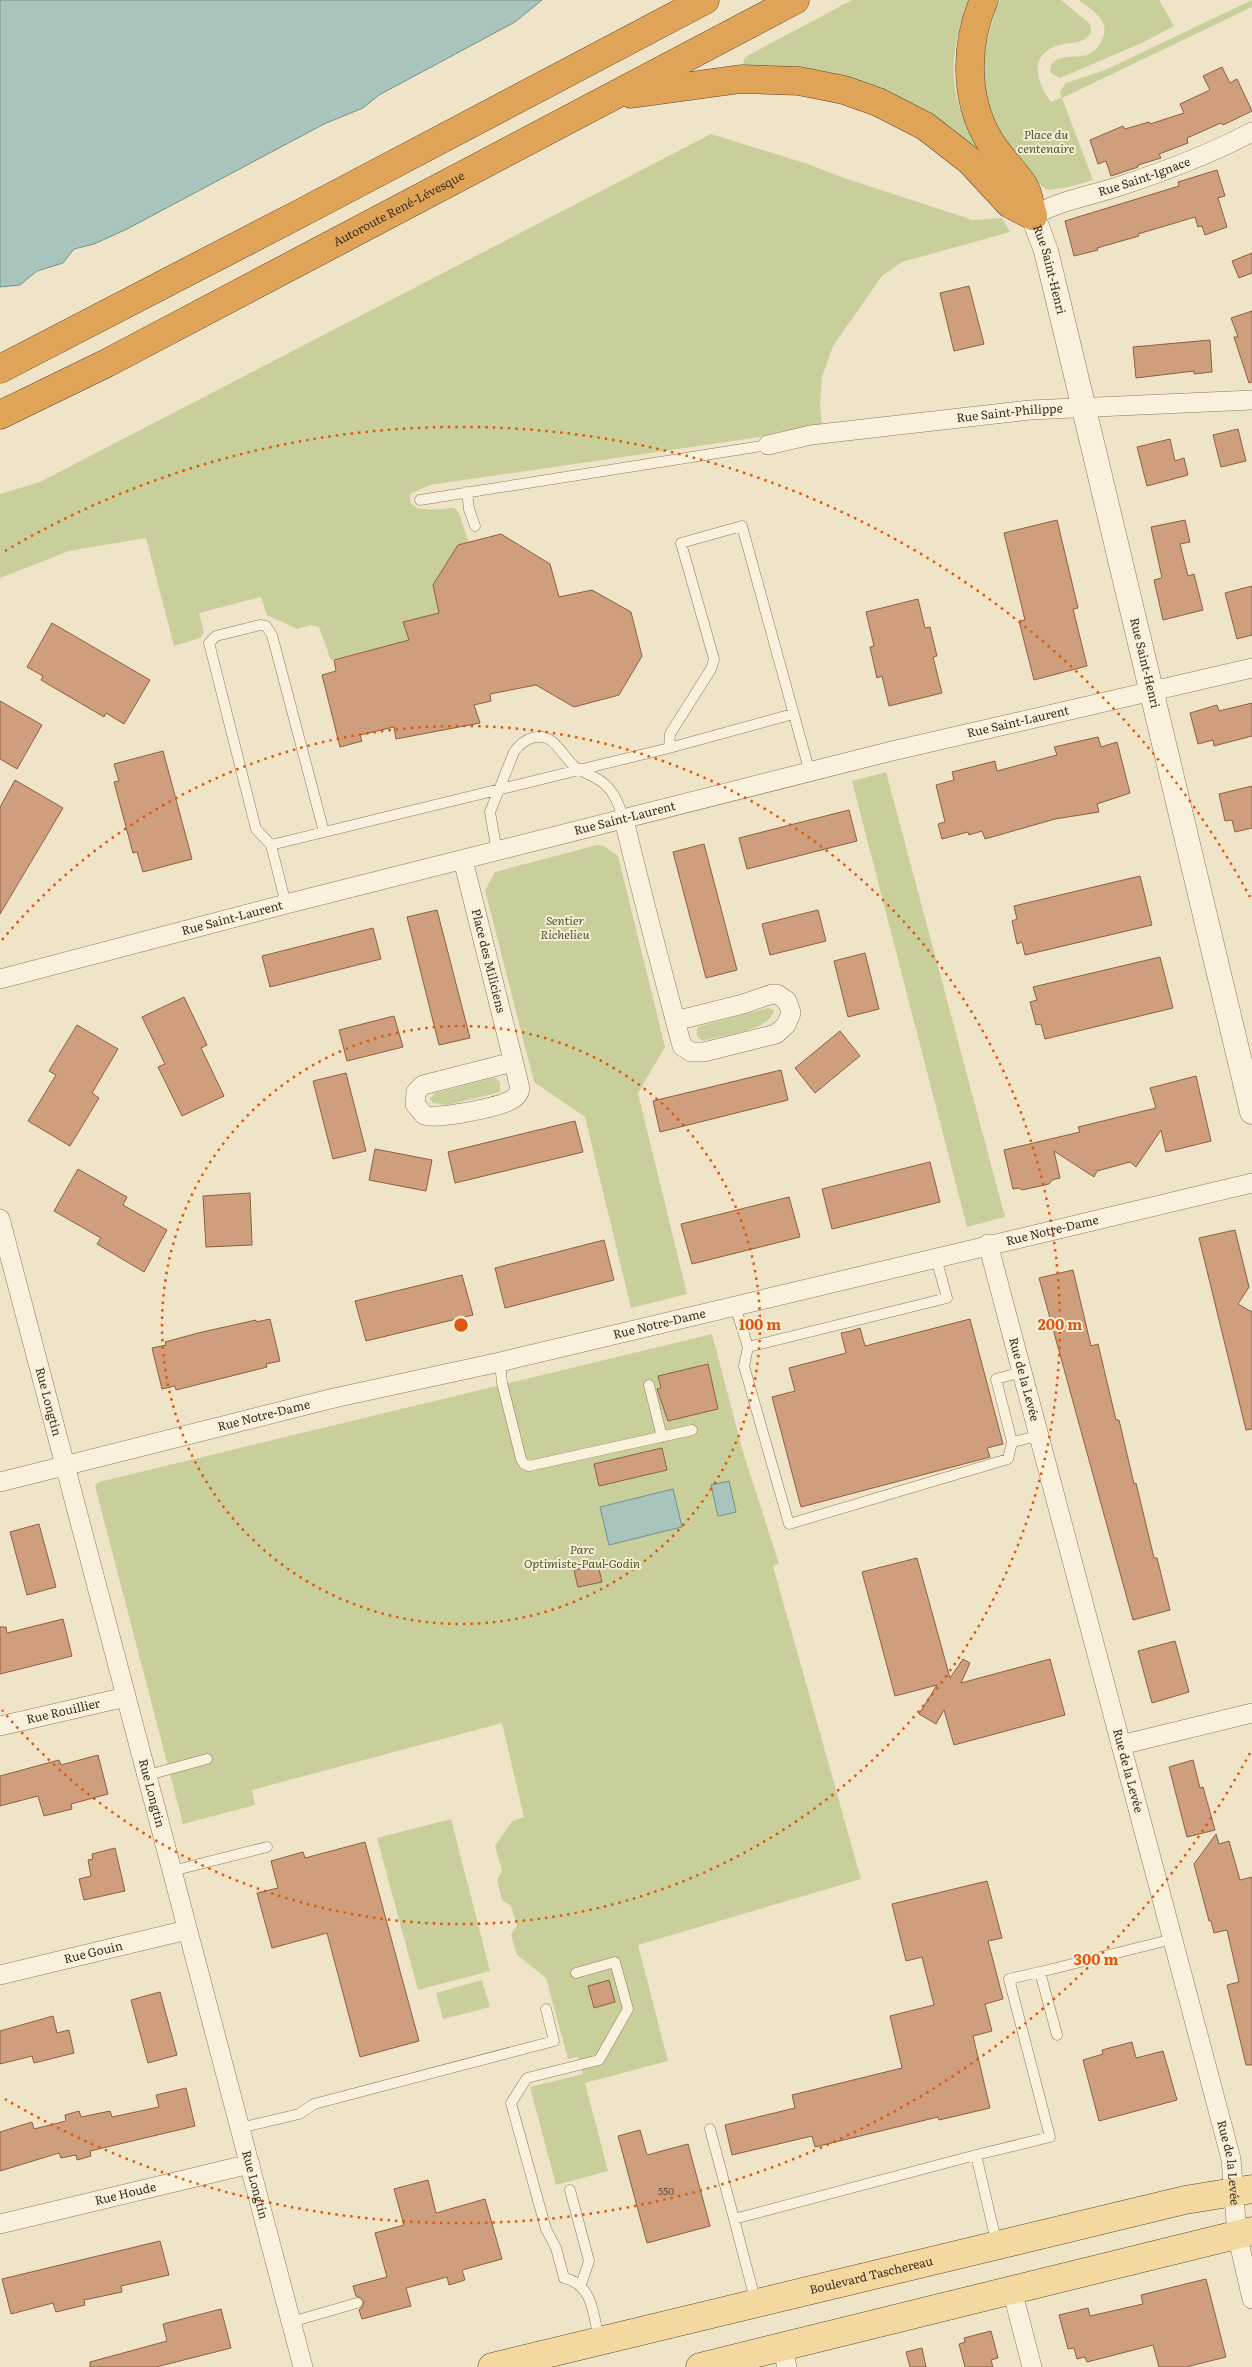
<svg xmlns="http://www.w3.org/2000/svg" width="1252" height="2367" font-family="Literata,serif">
<rect width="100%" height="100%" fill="#f0e4c8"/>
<path fill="#c9cf9b" d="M852 0H970C953 36 946 82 965 120 969 128 975 135 980 143L971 151 746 68 743 65 744 59 747 56Z
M1000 0H1061L1090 24 1091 32C1083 46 1070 41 1056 46 1027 57 1038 84 1051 102L1061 98 1060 91 1066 83 1105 70 1252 0V7L1062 98 1093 180 1069 187 1048 190C1037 185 1029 171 1022 162 1009 146 996 129 989 109 977 74 987 33 1000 0Z
M1079 0H1159L1174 26 1144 42 1060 78 1052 74 1050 71C1051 51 1077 60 1089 54 1095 51 1099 46 1102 40 1111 20 1093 11 1079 0Z
M711 134 808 164 844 178 973 220 1002 218 1010 232 902 262 882 276 833 346 822 377 820 404 822 428 778 432 760 437 430 485 410 494C406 516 441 508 454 508L459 513 469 543 458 546 433 585 439 613 404 623 409 640 331 660 319 627 311 625 297 629 267 615 261 597 199 613 204 632 200 638 174 646 146 538 69 551 0 578V494L40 482Z
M886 772 1005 1217 967 1227 852 781Z
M597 845 604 846 618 856 665 1047 638 1093 687 1294 631 1308 585 1117 534 1082 485 890 495 872Z
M768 1008 774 1010C770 1032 721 1035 703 1041L697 1036V1028L700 1026Z
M492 1078H496L500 1083V1091L497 1093 447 1105 433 1103 430 1099 435 1093Z
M712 1334 743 1452 779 1564 773 1566 861 1879 638 1945 668 2061 585 2083 608 2171 556 2185 530 2087 583 2074 578 2057 568 2059 546 1978 517 1955 511 1935 517 1925 511 1906 502 1900 497 1880 502 1871 495 1846 512 1821 524 1817 502 1723 252 1790 255 1805 183 1824 95 1486 99 1482Z
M451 1819 490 1971 418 1990 377 1838Z
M482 1980 490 2007 443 2019 436 1993Z"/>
<path fill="#a9c4bc" stroke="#6f938a" d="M0 0H542L515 22 379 95 363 108 324 124 127 229 94 244 74 249 63 263 37 271 20 285 0 287Z
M729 1481 736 1512 718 1516 711 1485Z
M673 1489 682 1527 609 1545 600 1507Z"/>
<path fill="#cf9f7d" stroke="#8d5f41" d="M1222 67 1230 83 1237 79 1252 111 1223 125 1221 123 1187 138 1188 143 1159 154 1161 158 1138 165V167L1111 176 1106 161 1098 164 1090 140 1123 126 1125 129 1149 122 1150 124 1184 113 1180 104 1210 90 1203 76Z
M1217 170 1225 196 1218 198 1227 227 1205 235 1202 226 1198 227 1195 217 1138 234 1139 236 1097 248 1098 250 1074 256 1065 221 1179 186 1178 182Z
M1252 253V273L1239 278 1232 261Z
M969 286 984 344 954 351 940 293Z
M1252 311V382L1249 383 1234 337H1238L1231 318Z
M1210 340 1212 372 1194 374V371L1136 378 1133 347Z
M1238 429 1246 461 1221 467 1213 435Z
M1170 439 1175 461 1184 458 1188 475 1147 486 1137 447Z
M1057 520 1078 608 1073 609 1087 666 1034 680 1019 621 1025 620 1004 533Z
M1185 520 1190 542 1180 544 1188 576 1194 574 1203 610 1163 620 1154 580 1162 578 1151 527Z
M501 534 550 564 559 597 592 590 631 612 642 656 619 695 574 707 536 685 490 694 491 701 474 705 480 723 396 739 394 727 360 735 362 741 340 747 322 675 336 671 334 660 409 640 403 622 439 613 433 585 458 545Z
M1252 586V635L1237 639 1225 593Z
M918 599 925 628 930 627 937 656 933 657 942 693 889 706 882 676 877 678 870 647 874 646 866 612Z
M52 623 150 680 124 724 106 713 104 717 41 680 43 676 27 667Z
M0 701 42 725 17 769 0 759Z
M1252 703V736L1214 746 1213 740 1198 744 1190 713 1217 705 1219 711Z
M1098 737 1101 747 1117 742 1130 793 1097 804 1099 812 1055 819 985 839 982 831 969 835 968 832 942 839 938 824 945 822 936 785 954 780 952 772 995 761 997 771 1057 755 1054 747Z
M163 751 192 859 143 872 137 852 133 853 114 782 119 781 114 764Z
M15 780 63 808 0 914V807Z
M1252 786V828L1235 832 1232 820 1225 821 1219 794Z
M849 810 857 841 747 869 739 838Z
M704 844 737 970 706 978 673 852Z
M1140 876 1152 925 1025 955 1022 942 1017 944 1012 921 1017 919 1014 906Z
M437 910 470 1038 439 1045 407 917Z
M818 910 826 941 770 955 762 924Z
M373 928 381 959 270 987 262 956Z
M865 953 879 1009 848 1017 834 961Z
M1160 957 1173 1008 1045 1039 1041 1024 1036 1025 1030 1002 1037 1000 1033 987Z
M184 997 207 1045 201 1048 224 1096 182 1116 158 1067 165 1064 142 1017Z
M394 1016 403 1047 347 1061 339 1030Z
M77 1025 118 1049 92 1093 99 1098 70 1146 28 1121 56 1075 49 1071Z
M840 1031 860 1056 815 1093 795 1068Z
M781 1070 788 1100 660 1132 653 1101Z
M346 1073 366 1151 333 1159 313 1081Z
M1196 1076 1211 1141 1166 1152 1161 1130 1136 1167 1130 1162 1097 1171 1094 1177 1054 1151 1060 1178 1052 1180 1049 1184 1022 1190 1019 1188 1013 1189 1004 1150 1080 1132 1078 1127 1156 1108 1150 1088Z
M575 1121 583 1152 455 1183 448 1152Z
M375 1149 432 1160 426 1191 369 1180Z
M930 1162 940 1202 832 1229 822 1189Z
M78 1169 127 1197 123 1205 167 1230 144 1272 97 1244 101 1238 54 1211Z
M250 1193 252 1245 206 1247 203 1196Z
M789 1197 800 1237 692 1264 681 1224Z
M1235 1230 1249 1287 1238 1304 1252 1312V1429L1246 1430 1199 1238Z
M604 1240 614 1280 505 1308 495 1268Z
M1073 1270 1091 1346 1098 1344 1116 1420H1119L1134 1484 1136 1483 1154 1558H1157L1170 1610 1133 1620 1039 1278Z
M462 1275 473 1315 366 1341 355 1301Z
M270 1319 280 1361 266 1364 267 1367 176 1390 175 1386 162 1389 152 1348 166 1345 165 1342 198 1333 256 1320V1322Z
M970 1319 1003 1444 987 1448 990 1457 801 1507 772 1397 795 1391 789 1368 846 1353 841 1333 851 1331 860 1328 865 1346Z
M708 1364 718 1409 668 1421 657 1389 661 1388 658 1376Z
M662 1448 667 1470 599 1486 594 1464Z
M39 1524 56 1587 27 1595 10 1532Z
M917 1558 950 1678 963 1659 970 1663 961 1683 1050 1659 1065 1715 954 1745 944 1710 936 1724 919 1714 937 1685 895 1696 862 1572Z
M598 1565 602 1582 578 1587 574 1570Z
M63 1619 72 1656 0 1674V1627H6L7 1633Z
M1175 1641 1189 1692 1152 1703 1138 1651Z
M98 1755 108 1794 71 1804 72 1809 44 1816 38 1796 0 1806V1776L59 1760 61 1765Z
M1193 1760 1200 1788 1203 1787 1215 1830 1187 1837 1169 1767Z
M1216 1834 1219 1844 1229 1841 1240 1880 1252 1877V2065H1246L1227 1985 1239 1982 1227 1930 1214 1933 1211 1921H1209L1194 1864Z
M365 1842 419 2041 360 2057 327 1933 272 1948 257 1893 278 1888 271 1861 303 1852 305 1858Z
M115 1848 125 1891 84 1900 79 1879 91 1876 88 1860 93 1859 92 1854Z
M987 1881 1002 1938 988 1941 1003 1999 985 2004 992 2031 973 2036 990 2108 939 2120 938 2117 815 2147 812 2136 732 2155 725 2125 795 2108 792 2095 902 2068 890 2016 934 2005 922 1957 906 1961 892 1904Z
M609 1980 615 2002 594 2008 588 1986Z
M160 1992 177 2055 148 2063 131 2000Z
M53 2016 57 2033 69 2030 74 2053 34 2063 32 2056 0 2064V2031Z
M1132 2042 1136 2058 1163 2051 1177 2100 1099 2121 1083 2060 1103 2054 1102 2050Z
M186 2088 195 2126 90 2151 91 2156 77 2160 76 2155 61 2158 59 2153 0 2171V2132L32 2122 34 2129 66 2121 65 2115 79 2111 81 2117 110 2111 112 2117 159 2107 156 2095Z
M640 2130 647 2155 688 2144 710 2226 647 2243 618 2136Z
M428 2180 436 2213 485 2199 502 2259 462 2270 465 2280 449 2285 447 2277 406 2288 411 2306 362 2319 359 2310 362 2307 364 2302 361 2298 356 2296 353 2286 387 2277 375 2233 404 2225 394 2189Z
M160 2241 169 2275 121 2286 122 2292 84 2300 85 2305 56 2312 53 2303 11 2314 2 2279Z
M1206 2279 1226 2357 1186 2367H1159L1153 2345 1087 2362 1085 2357 1077 2359 1074 2348 1068 2349 1059 2315 1088 2308 1090 2316 1143 2304 1141 2295Z
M221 2309 231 2348 156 2367H90V2362L167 2341 163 2324Z
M991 2331 998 2358 991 2360 993 2367H965L959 2344 965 2342 964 2338Z
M922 2348 926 2367H910L906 2352Z"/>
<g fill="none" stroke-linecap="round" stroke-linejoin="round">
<g stroke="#8d765c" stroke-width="11">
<path id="service" d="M467 492 469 509 475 526
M420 500 768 445
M669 748 670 734 711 669 714 659 681 543 742 526 810 773
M271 845 256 829 209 643 216 636 260 625 266 626 272 635 324 832
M497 852 490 812 514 752C519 745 524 740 532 738 554 731 561 755 574 766 580 771 587 773 594 777 612 786 618 801 624 820
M286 904 271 845 669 748 793 714
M735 1306 748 1347 947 1298 936 1258
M748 1347 744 1366 789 1524 1008 1459 1012 1442 1038 1436
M500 1362 502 1383 521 1459 524 1464 529 1466 692 1430
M649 1385 662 1437
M1012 1442 996 1379 1022 1372
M148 1775 207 1759
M172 1871 267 1847
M576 1973 615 1962 628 2009 599 2060 527 2078 511 2103 546 2229 556 2248 564 2278C593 2284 594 2316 599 2341
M1057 2035 1040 1972 1173 1939
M240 2128 299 2114 314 2104 554 2041 546 2009
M710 2129 734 2219
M976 2155 1050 2137 1009 1979 1040 1972
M570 2190 589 2261 581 2285
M756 2303 734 2219 976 2155 997 2245
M291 2322 357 2303"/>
</g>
<g stroke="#8d765c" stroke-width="20">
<g id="minor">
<path id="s1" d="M1033 216C1058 201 1089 196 1117 187 1163 172 1209 155 1252 132"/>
<path id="s2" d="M768 445 811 435 1030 410 1252 400"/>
<path d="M624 820C642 895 662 971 682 1046L691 1052H704L776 1034 786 1025 791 1013 787 1001 777 994H772L743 1004 675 1021"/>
<path id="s3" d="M463 860 516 1072 520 1089C519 1094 517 1096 513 1099 500 1107 437 1120 424 1115L415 1104 416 1092 423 1085 513 1062"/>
<path id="s4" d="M0 979 286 904 892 751 1252 668"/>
<path id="s5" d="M0 1219 303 2367"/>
<path id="s6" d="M988 1244 1226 2140 1231 2159 1237 2234 1252 2299"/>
<path id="s7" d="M0 1482 334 1398 500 1362 1252 1183"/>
<path id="s8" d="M0 1726 126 1697"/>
<path d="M1121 1745 1252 1713"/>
<path id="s9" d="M0 1975 187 1930"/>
<path id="s10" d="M0 2224 250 2164"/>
<path d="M1012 2290 1032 2367"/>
<path d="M782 2346 787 2367"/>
</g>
</g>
<g stroke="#8d765c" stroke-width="25">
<g id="tertiary">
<path id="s11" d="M1033 216 1046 251 1063 321 1252 1112"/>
</g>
</g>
<g stroke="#5b4430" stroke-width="29">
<g id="primary">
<path id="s12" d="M492 2367 1185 2200 1252 2189"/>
<path d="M700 2367 1252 2231"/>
</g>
</g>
<g stroke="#5b4430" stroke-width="29">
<g id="motorway">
<path d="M984 0C965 44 964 98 989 140 999 157 1013 170 1024 186 1029 194 1030 207 1033 216"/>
<path d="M631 94 741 79 799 81 844 90 878 102 925 126 970 161 1010 204 1033 216"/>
<path d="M0 369 303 212 705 0"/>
<path id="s13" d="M0 415 107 363 795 0"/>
</g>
</g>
<use href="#service" stroke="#faf1dc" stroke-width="10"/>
<use href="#minor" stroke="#faf1dc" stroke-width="19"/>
<use href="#tertiary" stroke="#faf1dc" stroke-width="24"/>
<use href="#primary" stroke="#f3d9a0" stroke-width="28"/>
<use href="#motorway" stroke="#e0a458" stroke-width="28"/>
</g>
<g fill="none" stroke="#df570d" stroke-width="2.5" stroke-dasharray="2.5 5">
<circle cx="461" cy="1325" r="299"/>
<path d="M2 940A599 599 0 1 1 2 1710"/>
<path d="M1250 1753A898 898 0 0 1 5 2099M5 551A898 898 0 0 1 1250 897"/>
</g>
<g text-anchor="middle" stroke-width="4" stroke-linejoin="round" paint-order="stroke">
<g font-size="10" fill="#624a37">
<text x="666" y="2195">550</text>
</g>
<g font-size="12" font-style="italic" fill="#4d5a26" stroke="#f7eed8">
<text x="1046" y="139">Place du<tspan x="1046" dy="14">centenaire</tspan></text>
<text x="565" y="925">Sentier<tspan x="565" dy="14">Richelieu</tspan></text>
<text x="582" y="1554">Parc<tspan x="582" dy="14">Optimiste-Paul-Godin</tspan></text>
</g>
<g font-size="12" fill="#3d2e20" stroke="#f7eed8">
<text dy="4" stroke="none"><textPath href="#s1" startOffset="118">Rue Saint-Ignace</textPath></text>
<text dy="4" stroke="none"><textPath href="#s13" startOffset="449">Autoroute René-Lévesque</textPath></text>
<text dy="4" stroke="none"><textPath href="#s11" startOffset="56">Rue Saint-Henri</textPath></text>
<text dy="4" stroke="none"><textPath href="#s2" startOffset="244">Rue Saint-Philippe</textPath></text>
<text dy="4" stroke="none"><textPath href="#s11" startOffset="461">Rue Saint-Henri</textPath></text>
<text dy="4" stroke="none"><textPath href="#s4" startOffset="1050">Rue Saint-Laurent</textPath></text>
<text dy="4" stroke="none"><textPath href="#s4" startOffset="645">Rue Saint-Laurent</textPath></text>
<text dy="4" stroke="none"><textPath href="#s4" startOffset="240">Rue Saint-Laurent</textPath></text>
<text dy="4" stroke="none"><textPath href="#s3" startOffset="104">Place des Miliciens</textPath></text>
<text dy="4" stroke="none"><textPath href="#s7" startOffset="1082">Rue Notre-Dame</textPath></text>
<text dy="4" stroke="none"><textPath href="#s7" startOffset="678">Rue Notre-Dame</textPath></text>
<text dy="4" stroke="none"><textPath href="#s6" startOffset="140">Rue de la Levée</textPath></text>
<text dy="4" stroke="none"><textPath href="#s5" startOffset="189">Rue Longtin</textPath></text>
<text dy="4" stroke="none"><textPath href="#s7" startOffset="272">Rue Notre-Dame</textPath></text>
<text dy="4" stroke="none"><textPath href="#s8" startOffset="65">Rue Rouillier</textPath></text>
<text dy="4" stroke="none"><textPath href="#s6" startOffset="545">Rue de la Levée</textPath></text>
<text dy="4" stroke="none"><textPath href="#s5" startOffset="594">Rue Longtin</textPath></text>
<text dy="4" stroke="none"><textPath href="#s9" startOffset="96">Rue Gouin</textPath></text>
<text dy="4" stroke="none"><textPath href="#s6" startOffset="950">Rue de la Levée</textPath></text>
<text dy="4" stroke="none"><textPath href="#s5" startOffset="999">Rue Longtin</textPath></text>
<text dy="4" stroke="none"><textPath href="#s10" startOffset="129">Rue Houde</textPath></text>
<text dy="4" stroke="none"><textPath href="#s12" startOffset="390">Boulevard Taschereau</textPath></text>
</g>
</g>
<circle cx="461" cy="1325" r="8" fill="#df570d" stroke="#f7eed8" stroke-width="2.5"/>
<g font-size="15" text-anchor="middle" font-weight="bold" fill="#df570d" stroke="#f7eed8" stroke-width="4" stroke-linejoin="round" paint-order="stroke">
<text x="760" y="1330">100 m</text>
<text x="1060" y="1330">200 m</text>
<text x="1096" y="1965">300 m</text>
</g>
</svg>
